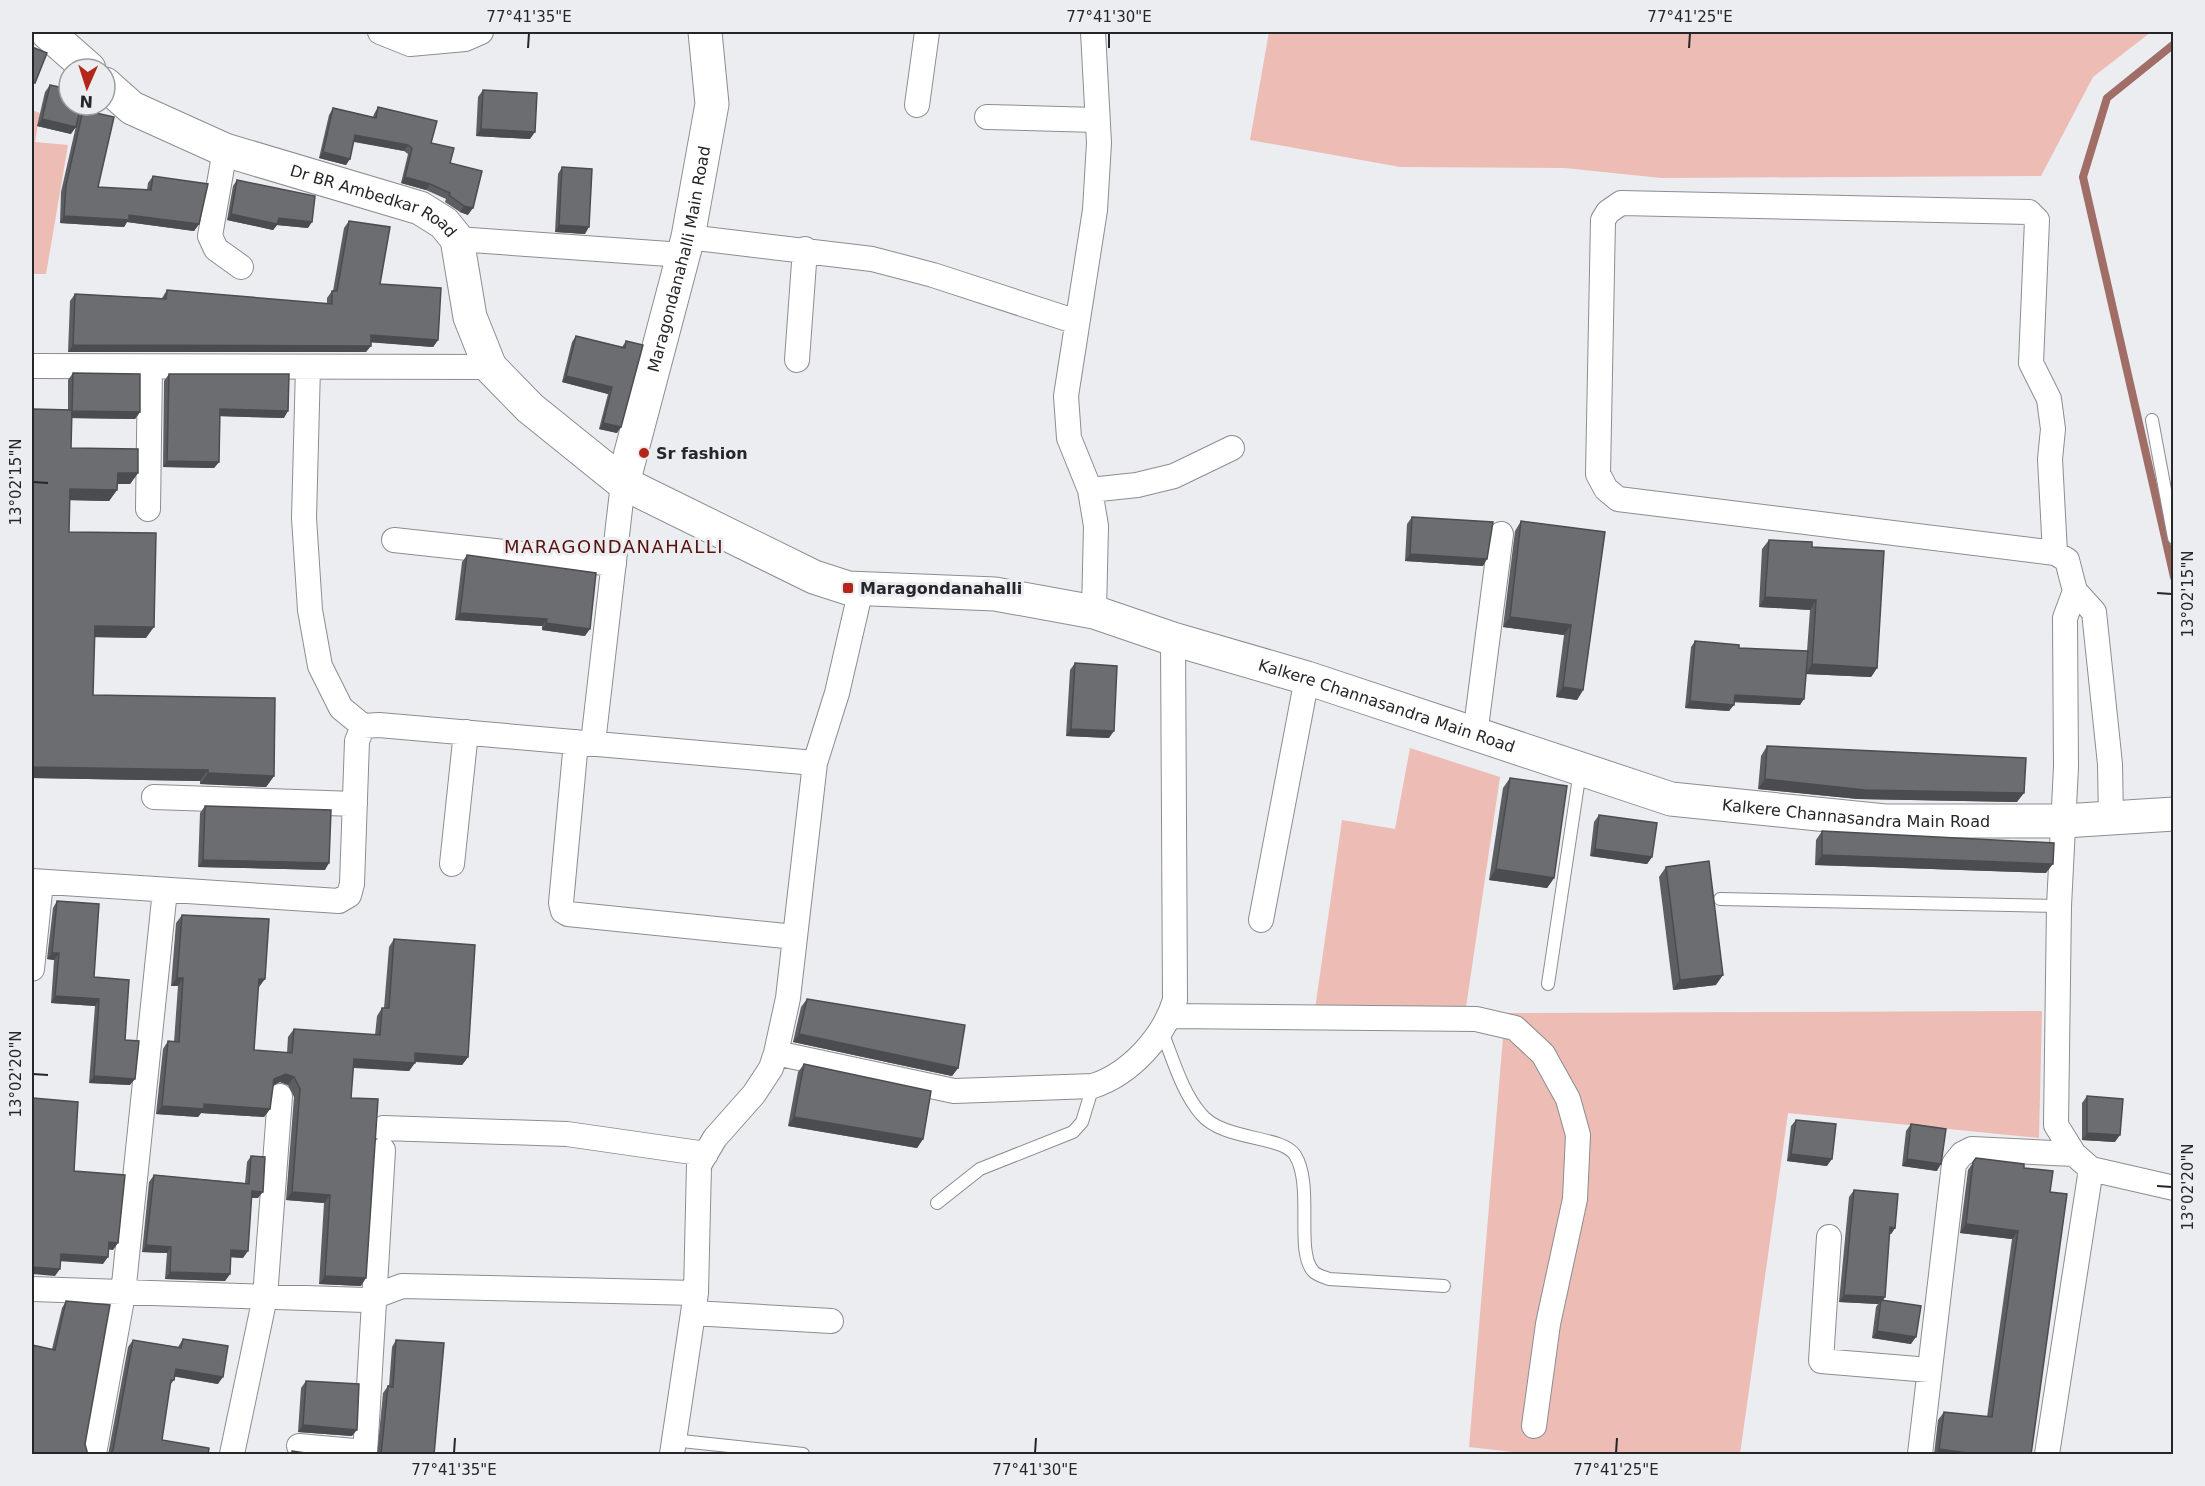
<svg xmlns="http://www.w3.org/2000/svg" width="2205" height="1486" font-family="'DejaVu Sans',sans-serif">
<rect width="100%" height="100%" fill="#ebedf1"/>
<path fill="#edbcb4" d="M1269 32H2151L2093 77 2041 176 1661 178 1565 168 1400 167 1250 140Z
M32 110 40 113 35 142 68 145 46 274H32Z
M1410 748 1500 777 1465 1014 1315 1009 1342 820 1395 829Z
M2042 1011 2039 1138 1788 1113 1740 1454H1531L1469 1447 1505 1013Z"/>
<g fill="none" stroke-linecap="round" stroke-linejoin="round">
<path stroke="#a06e66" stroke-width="8" d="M2174 44 2107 98 2083 177 2174 577"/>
<g stroke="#8b8d91" stroke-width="14">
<path id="lane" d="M2152 420 2174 538
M1720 899 2059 906
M1548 984 1580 771
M1162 1032C1173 1059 1182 1092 1201 1114 1223 1141 1282 1135 1295 1155 1314 1185 1295 1251 1313 1271 1316 1275 1324 1277 1329 1279L1444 1286
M937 1203 980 1169 1073 1132 1082 1122 1093 1086
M672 1440 803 1454"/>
</g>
<g stroke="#8b8d91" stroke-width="26">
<path id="street" d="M380 32 410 44 465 39 481 32
M1093 32 1099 143 1095 210 1066 396 1069 438 1090 490 1096 526 1094 612
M917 105 927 32
M987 117 1097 120
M225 150 210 236 216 249 241 267
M688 237 872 259 933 275 1077 322
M457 239 683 255
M797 360 805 249
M32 366 490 367
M308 367 304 518 310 610 320 666 341 708 363 726
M1090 490 1137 485 1174 476 1232 448
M148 509 150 367
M394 540 614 564
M2055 553 2050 459 2053 429 2049 399 2031 363 2037 220 2029 212 1621 203 1608 212 1603 220 1598 474 1606 489 1618 499 2055 553 2067 560 2075 591 2094 612 2110 764 2111 820
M2075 591 2065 618 2066 767 2059 906 2056 1125 2074 1154 2091 1169 2174 1188
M1475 735 1501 534
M576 742 561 903 563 911 568 914 795 937
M593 743 623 483
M154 797 355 804
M452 864 466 732
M32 881 339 901 349 895 352 884 357 741 363 726 379 725 815 763
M1261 920 1307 678
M32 969 41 882
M1170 1016 1476 1019 1515 1028 1543 1054 1568 1099 1578 1135 1575 1199 1548 1324 1534 1426
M776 1053 954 1091 1093 1086C1130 1074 1164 1037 1175 1000L1173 639
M383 1128 567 1134 706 1154
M1829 1237 1821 1361 1929 1370
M32 1289 365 1300 402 1286 696 1293
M693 1313 831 1321
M299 1446 365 1452
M94 1454 123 1294 165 890
M232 1454 265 1297 280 1096
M365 1454 383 1150
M672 1454 696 1293 699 1165 715 1138 754 1094 771 1068 776 1053 788 998 815 763 837 693 861 589
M1920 1454 1954 1164 1962 1154 1972 1149 2074 1154
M2047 1454 2091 1169"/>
</g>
<g stroke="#8b8d91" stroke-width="35">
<g id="secondary">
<path d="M47 32 89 69"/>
<path id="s1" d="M105 84 132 108 225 150 420 208 444 223 457 239 470 317 490 367 530 408 623 483 814 577 848 588 995 594 1094 612 1173 639 1307 678 1671 799 1885 821H2064L2174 814"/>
<path id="s2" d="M623 483 688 237 712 104 705 32"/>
</g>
</g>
<use href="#lane" stroke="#fff" stroke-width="12"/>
<use href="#street" stroke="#fff" stroke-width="24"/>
<use href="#secondary" stroke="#fff" stroke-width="33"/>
</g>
<path fill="#5c5e61" d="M50 85 71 134 37 126 45 92Z
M483 90 530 139 476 136 478 97Z
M378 107 431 143 450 163 468 215 460 212 445 202 446 199 426 190 401 183 408 154 404 151 354 142 346 165 319 158 329 115 333 108 373 117 374 114Z
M83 110 98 187 147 190 148 183 153 176 199 224 194 231 127 222 124 227 60 223 61 192 78 117Z
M562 167 585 234 555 232 558 174Z
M237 180 308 228 277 225 273 230 227 220 233 186Z
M349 221 380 284 438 340 433 347 371 342 366 352H68L70 301 75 294 162 298 167 290 327 304V298L332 291H333L344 228Z
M576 336 622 347 626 341 617 433 599 429 608 394 562 382 572 342Z
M73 373 140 412 135 419 72 418 71 448 138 473 130 484H117V490L109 501 69 500V532L146 638 94 637 93 695 274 776 266 787 200 784V781L32 778V409L68 410V380Z
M169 374 284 418 220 416 219 462 214 468 163 467 164 381Z
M2174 448V465L2171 452Z
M1412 517 1483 566 1405 561 1407 524Z
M1521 521 1605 532 1583 690 1577 700 1556 697 1564 635 1503 627 1515 531Z
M1769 540 1812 547 1877 668 1871 677 1806 674 1800 705 1734 702 1729 711 1685 708 1691 647 1695 641 1739 648 1807 651 1810 610 1759 607 1762 549Z
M467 555 585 636 542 630V626L455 620 462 562Z
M1075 663 1109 738 1066 736 1070 670Z
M1767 746 2017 802 1858 799 1758 789 1761 756Z
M1510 778 1554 878 1547 888 1489 880 1503 788Z
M205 806 325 870 198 867 200 813Z
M1599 815 1652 857 1647 864 1590 856 1594 822Z
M1822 831 2046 873 1815 865 1816 840Z
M1666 867 1716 985 1673 990 1659 877Z
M57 901 125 1040 130 1085 89 1083 95 1006 51 1003 54 960 47 959 53 908Z
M182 915 259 987H258L254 1050 287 1053 288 1037 294 1029 375 1035 377 1016 382 1008H384L389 947 394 939 468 1057 462 1065 415 1062 409 1071 353 1068 351 1098 361 1286 319 1284 324 1203 286 1200 294 1097 288 1085 280 1082 273 1085 270 1109 264 1117 201 1113 198 1117 156 1114 163 1049 168 1041 174 1042 178 986H171L176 923Z
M807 999 958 1068 952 1076 793 1042 801 1007Z
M804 1064 923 1139 917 1148 788 1126 798 1072Z
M2087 1096 2115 1142 2082 1140V1103Z
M1796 1120 1827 1166 1787 1161 1791 1126Z
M1911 1124 1937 1171 1902 1166 1906 1131Z
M251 1156 258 1198H251L243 1258 231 1257 230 1274 225 1281 165 1279 167 1253 142 1252 149 1182 154 1175 245 1183 247 1162Z
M1976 1158 2024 1168 2050 1192 2031 1455H1934L1938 1420 1944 1412 1987 1417 2012 1239 1960 1233 1968 1170Z
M1854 1190 1895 1228 1891 1234H1889L1883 1300 1911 1344 1872 1338 1876 1307 1878 1304 1839 1302 1849 1197Z
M66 1301 85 1444 52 1349 62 1308Z
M183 1339 218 1384 174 1376V1380L170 1385 162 1440 208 1455H108L128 1347 133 1340 178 1347Z
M396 1340 434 1455H377L383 1393 388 1386H389L392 1347Z
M306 1381 352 1436 298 1432 301 1388Z"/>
<path fill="#4b4c4f" d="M42 119 76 127 71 134 37 126Z
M481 129 535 132 530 139 476 136Z
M355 135 408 145 404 151 351 141Z
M323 152 350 159 346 165 319 158Z
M405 177 430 184 426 190 401 183Z
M464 206 473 208 468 215 460 212Z
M231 214 279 218 312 222 308 228 277 225 273 230 227 220Z
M129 215 199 224 194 231 127 222 124 227 60 223 64 216Z
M559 225 589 227 585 234 555 232Z
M371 335 438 340 433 347 366 342Z
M73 345 371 346 366 352H68Z
M566 376 612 387 608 394 562 382Z
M220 409 288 411 284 418 215 416Z
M72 411 140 412 135 419 67 418Z
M603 423 621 427 617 433 599 429Z
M167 461 219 462 214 468 163 467Z
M118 473H138L130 484H110Z
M70 489 117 490 109 501 62 500Z
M1410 554 1487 559 1483 566 1405 561Z
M1765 597 1816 600 1810 610 1759 607Z
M460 613 547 619 542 626 455 620Z
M1510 617 1571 625 1564 635 1503 627Z
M546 623 590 629 585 636 542 630Z
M95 626 154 627 146 638 87 637Z
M1812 664 1877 668 1871 677 1806 674Z
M1563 687 1583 690 1577 700 1556 697Z
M1735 695 1804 699 1800 705 1730 702Z
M1690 701 1734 705 1729 711 1685 708Z
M1071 729 1114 731 1109 738 1066 736Z
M32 767 208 770 200 781 32 778Z
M208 773 274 776 266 787 200 784Z
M1765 779 2024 793 2017 802 1858 799 1758 789Z
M1595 849 1652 857 1647 864 1590 856Z
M1822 855 2053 864 2046 873 1815 865Z
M203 860 329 863 325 870 198 867Z
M1496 869 1554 878 1547 888 1489 880Z
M52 953H59L54 960 47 959Z
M1723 975 1716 985 1673 990 1680 980Z
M177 978H183L178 986H171Z
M259 979H265L259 987H253Z
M55 996 99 999 95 1006 51 1003Z
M799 1034 958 1068 952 1076 793 1042Z
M415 1053 468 1057 462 1065 410 1061Z
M354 1059 415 1063 409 1071 348 1067Z
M286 1074 294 1077 288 1085 280 1082 269 1088 274 1079Z
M94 1076 135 1079 130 1085 89 1083Z
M204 1104 270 1109 264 1117 201 1113 198 1117 156 1114 162 1106Z
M794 1117 923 1139 917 1148 788 1126Z
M2087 1133 2120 1135 2115 1142 2082 1140Z
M1791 1154 1832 1159 1827 1166 1787 1161Z
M1907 1159 1941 1164 1937 1171 1902 1166Z
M252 1191 263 1192 258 1198H247Z
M292 1192 330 1195 324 1203 286 1200Z
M1966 1224 2018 1231 2012 1239 1960 1233Z
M1890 1227 1895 1228 1891 1234H1885Z
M109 1242 118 1243 113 1250 104 1249Z
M146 1245 171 1247 167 1253 142 1252Z
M231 1250 248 1251 243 1258 227 1257Z
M61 1254 108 1257 103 1264 57 1261Z
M32 1267 60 1269 55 1276 32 1274Z
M170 1272 230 1274 225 1281 165 1279Z
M325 1276 366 1278 361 1286 319 1284Z
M1844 1295 1885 1297 1881 1304V1300L1878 1304 1839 1302Z
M1877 1331 1916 1337 1911 1344 1872 1338Z
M176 1369 223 1377 218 1384 171 1376Z
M303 1425 357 1430 352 1436 298 1432Z
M1939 1449 1982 1455H1936Z
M33 1452 47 1455H32Z"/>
<path fill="#6b6d71" stroke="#4b4c4f" stroke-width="1.5" d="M32 47 47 53 35 83 32 82Z
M50 85 69 89V105H81L76 127 42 119Z
M483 90 537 93 535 132 481 129Z
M378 107 437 121 431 143 454 148 450 163 482 171 473 208 464 206 449 195 450 193 430 184 405 177 412 148 408 145 355 135 350 159 323 152 333 108 376 118Z
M83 110 114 117 98 187 151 190 153 176 208 184 199 224 129 215V220L64 216 66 185Z
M562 167 592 169 589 227 559 225Z
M237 180 315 196 312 222 279 218 277 224 231 214Z
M349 221 390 227 380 284 441 288 438 340 371 335V346L73 345 75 294 166 299 167 290 332 304V291H337Z
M576 336 625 348 626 341 643 345 621 427 603 423 612 387 566 376Z
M73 373 140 374V412L72 411Z
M169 374H289L288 411 220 409 219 462 167 461Z
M32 409 72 410 71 448 138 449V473H118L117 490 70 489 69 532 156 533 154 627 95 626 93 695 275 698 274 776 208 773V770L32 767Z
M1412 517 1493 522 1487 559 1410 554Z
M1521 521 1605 532 1583 690 1563 687 1571 625 1510 617Z
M1769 540 1812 542V547L1884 551 1877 668 1812 664 1816 600 1765 597Z
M467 555 596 573 590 629 546 623 547 619 460 613Z
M1695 641 1739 645V648L1808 651 1804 699 1735 695 1734 705 1690 701Z
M1075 663 1117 666 1114 731 1071 729Z
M1767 746 2026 758 2024 793 1865 790 1765 779Z
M1510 778 1567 786 1554 878 1496 869Z
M205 806 331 810 329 863 203 860Z
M1599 815 1657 823 1652 857 1595 849Z
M1822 831 2054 843 2053 864 1822 855Z
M1709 861 1723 975 1680 980 1666 867Z
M57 901 99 904 94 977 129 980 125 1040 139 1041 135 1079 94 1076 99 999 55 996 59 953H52Z
M182 915 269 919 265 979H259L254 1050 292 1053 294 1029 380 1035 382 1008H389L394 939 475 945 468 1057 415 1053V1063L354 1059 351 1098 378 1099 366 1278 325 1276 330 1195 292 1192 300 1089 294 1077 286 1074 274 1079 270 1109 204 1104V1109L162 1106 168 1041 179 1042 183 978H177Z
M807 999 965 1025 958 1068 799 1034Z
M804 1064 931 1091 923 1139 794 1117Z
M2087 1096 2123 1099 2120 1135 2087 1133Z
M33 1098 78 1102 74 1171 125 1175 118 1243 109 1242 108 1257 61 1254 60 1269 32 1267V1117Z
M1796 1120 1836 1124 1832 1159 1791 1154Z
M1911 1124 1946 1129 1941 1164 1907 1159Z
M251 1156 265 1157 263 1192 252 1191 248 1251 231 1250 230 1274 170 1272 171 1247 146 1245 154 1175 249 1184Z
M1976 1158 2024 1164V1168L2053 1171 2050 1192 2067 1194 2031 1455H1982L1939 1449 1944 1412 1992 1417 2018 1231 1966 1224 1973 1162Z
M1854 1190 1898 1194 1895 1228 1890 1227 1885 1297 1844 1295Z
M1881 1300 1921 1306 1916 1337 1877 1331Z
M66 1301 110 1305 85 1444 88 1455H47L33 1452 32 1455V1345L55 1350Z
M183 1339 228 1346 223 1377 176 1369 174 1380H171L162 1440 209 1448 208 1455H110L113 1450 133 1340 181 1348Z
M396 1340 444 1343 434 1455H381L388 1386 393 1387Z
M306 1381 359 1384 357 1430 303 1425Z
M292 1451 319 1455H292Z"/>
<path fill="none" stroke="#252628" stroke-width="2" d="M528 48 529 33M1109 48V33M1689 48 1690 33M33 482 48 483M2157 593 2172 594M33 1074 48 1075M2157 1186 2172 1187M454 1453 455 1438M1035 1453 1036 1438M1616 1453 1617 1438"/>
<g fill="#b42619" stroke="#ebedf1" stroke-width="2">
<circle cx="644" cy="453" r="6"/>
<rect x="842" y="582" width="12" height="12" rx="3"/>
</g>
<g text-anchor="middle" stroke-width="6" stroke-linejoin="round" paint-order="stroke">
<g font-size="16" fill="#252628" stroke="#ebedf1">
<text dy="6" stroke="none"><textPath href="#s1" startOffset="296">Dr BR Ambedkar Road</textPath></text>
<text dy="6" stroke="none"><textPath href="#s2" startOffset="231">Maragondanahalli Main Road</textPath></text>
<text dy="6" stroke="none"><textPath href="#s1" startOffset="1504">Kalkere Channasandra Main Road</textPath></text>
<text dy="6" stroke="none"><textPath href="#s1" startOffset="1989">Kalkere Channasandra Main Road</textPath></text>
</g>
<g font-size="16" font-weight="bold" fill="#252628" stroke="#ebedf1" text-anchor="start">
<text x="656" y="459">Sr fashion</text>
<text x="860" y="594">Maragondanahalli</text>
</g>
<g font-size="18" letter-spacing="1.5" fill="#56120b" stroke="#ebedf1">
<text x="614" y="553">MARAGONDANAHALLI</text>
</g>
</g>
<rect width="2205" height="1486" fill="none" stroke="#ebedf1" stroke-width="66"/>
<g transform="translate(87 87) rotate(183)"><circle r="28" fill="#ebedf1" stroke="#9c9da1" stroke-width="1.5"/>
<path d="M0-4.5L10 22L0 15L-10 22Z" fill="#b42619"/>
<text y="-9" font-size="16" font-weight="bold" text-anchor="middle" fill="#252628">N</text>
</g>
<rect x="33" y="33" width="2139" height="1420" fill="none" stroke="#252628" stroke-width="2"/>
<g font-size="15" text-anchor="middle" fill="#252628">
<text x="529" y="22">77°41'35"E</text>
<text x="1109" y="22">77°41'30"E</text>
<text x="1690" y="22">77°41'25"E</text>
<text transform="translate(16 482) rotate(-90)" y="5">13°02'15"N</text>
<text transform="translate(2188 594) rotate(-90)" y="5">13°02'15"N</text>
<text transform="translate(16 1074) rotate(-90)" y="5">13°02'20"N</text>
<text transform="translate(2188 1187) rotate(-90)" y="5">13°02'20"N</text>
<text x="454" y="1475">77°41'35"E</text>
<text x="1035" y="1475">77°41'30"E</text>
<text x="1616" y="1475">77°41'25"E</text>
</g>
</svg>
